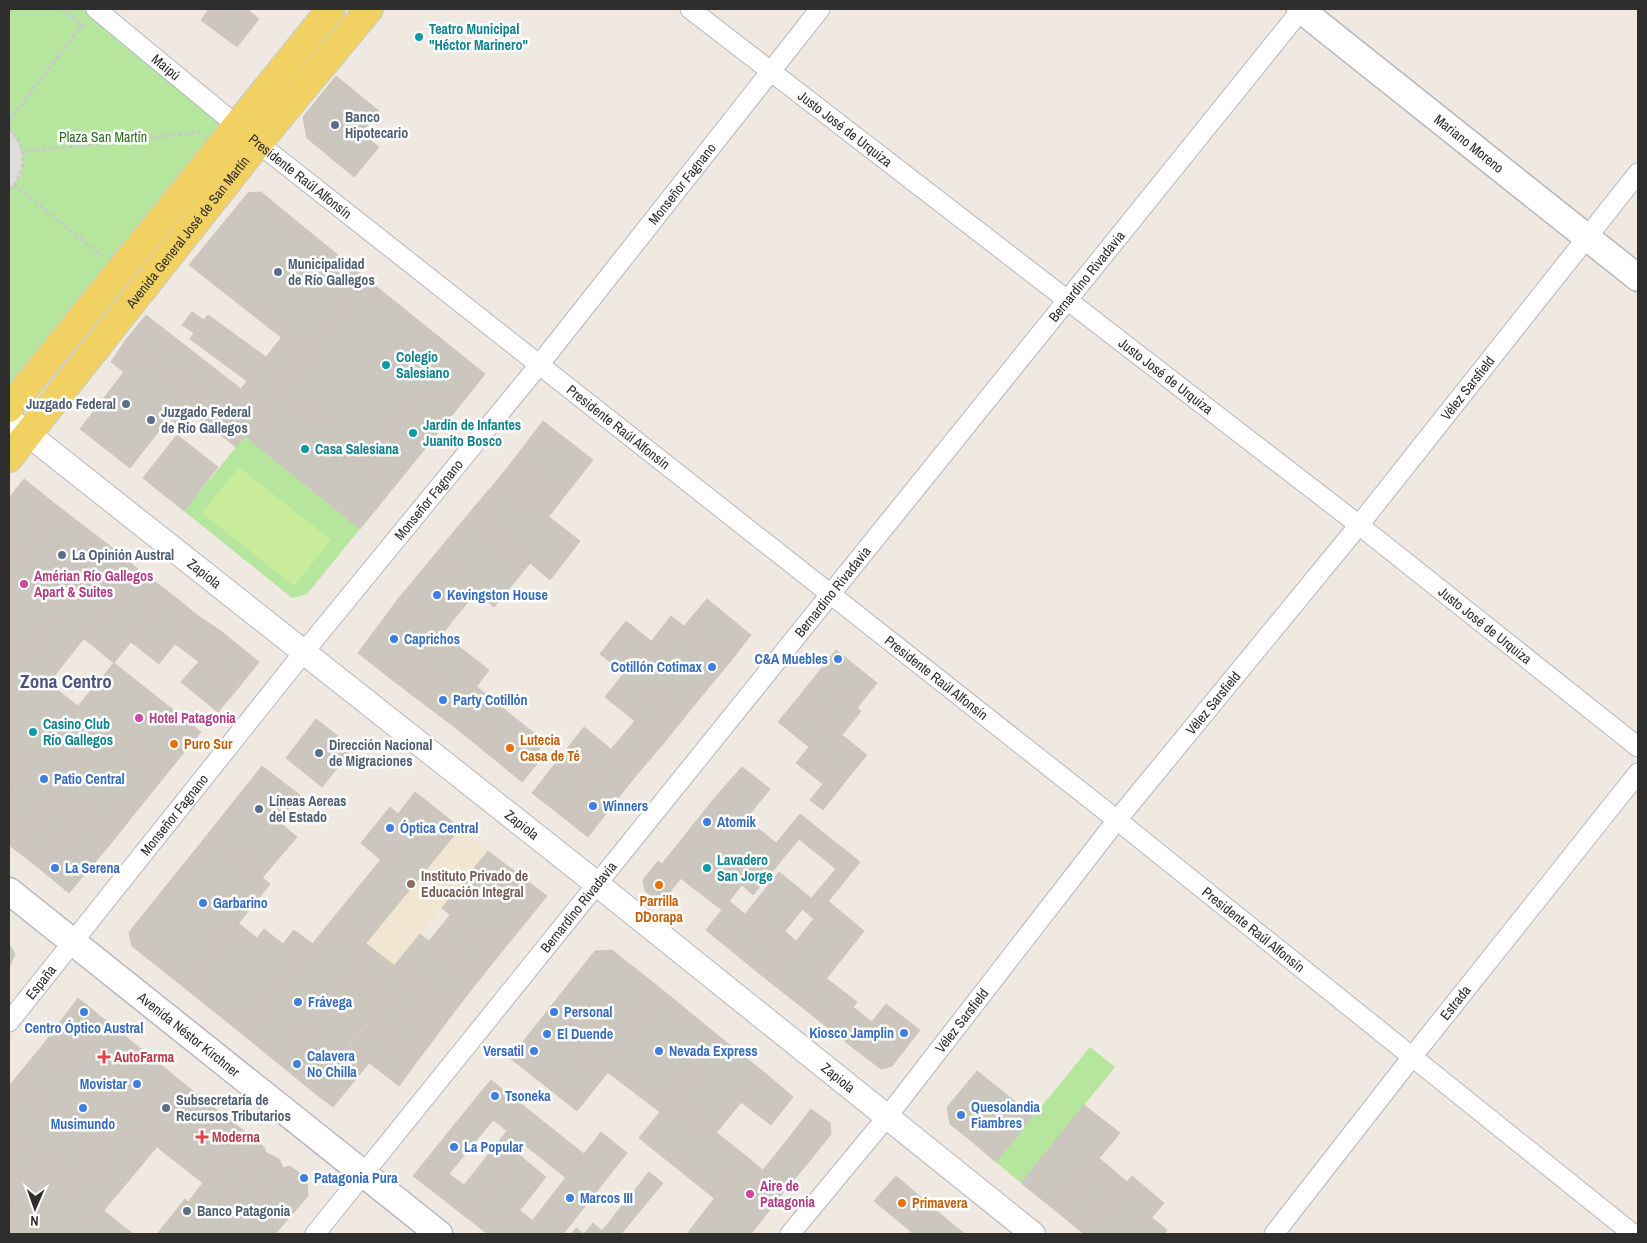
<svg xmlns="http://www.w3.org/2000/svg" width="1647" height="1243" font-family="'Archivo Narrow',sans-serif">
<rect width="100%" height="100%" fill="#efe9e1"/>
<path fill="#f0e6d1" d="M428 802 488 851 394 966 334 917Z"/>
<path fill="#b6e59e" d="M9 9H96L236 125 9 408Z
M245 436 360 529 307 594 292 598 184 511Z
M1090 1047 1115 1067 1021 1183 996 1162Z"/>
<path fill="#c9ec9a" d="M239 467 331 540 294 586 202 513Z"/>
<path fill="#dfdcd8" d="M9 129 19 142 23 164 21 175 9 190Z"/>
<path fill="#cbc7bf" stroke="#cbc5ba" d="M209 9H247L259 19 237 47 201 20Z
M336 76 379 111 361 133 379 147 354 177 307 138 303 117Z
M261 192 367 279 305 356 189 265 248 193Z
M367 279 485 374 461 404 431 380 365 463 277 392Z
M192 312 204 320 208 315 266 357 247 381 190 339 194 333 182 325Z
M146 315 241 389 281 338 305 356 245 436 125 341Z
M125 341 245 436 236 447 190 411 179 426 169 418 130 468 80 429 124 372 111 362Z
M431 380 461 404 394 487 365 463Z
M277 392 394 487 360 529 245 436Z
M543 421 593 460 563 498 514 459Z
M177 435 218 467 184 511 143 478Z
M514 459 563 498 549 516 499 478Z
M499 478 580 541 550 580 470 512Z
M24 479 59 507 14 563 65 604 19 661 9 653V498Z
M59 507 110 546 65 604 14 563Z
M470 512 531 562 494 607 433 557Z
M110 546 138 569 48 684 19 661Z
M433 557 476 592 442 634 398 599Z
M138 569 170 593 114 663 83 638Z
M170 593 197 615 159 664 131 642Z
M398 599 431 625 391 679 358 653Z
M707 599 751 635 730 662 684 626Z
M197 615 222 632 199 662 174 643Z
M671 616 730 662 709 687 651 642Z
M626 621 709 687 683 719 600 654Z
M431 625 489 670 466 700 408 657Z
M222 632 259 662 239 687 203 657Z
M836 650 877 683 857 708 817 674Z
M9 653 78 706 26 772 9 759Z
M203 657 239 687 218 712 181 682Z
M408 657 437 678 420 701 391 679Z
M114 663 201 732 164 777 78 706Z
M624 673 683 719 663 744 605 697Z
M817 674 861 711 842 735 797 699Z
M437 678 466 700 448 722 420 701Z
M477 687 500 706 472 741 448 722Z
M797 699 867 755 848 778 778 722Z
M78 706 108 731 13 848 9 845V793Z
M500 706 545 742 536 753 542 758 522 782 472 741Z
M316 719 353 748 322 787 286 758Z
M635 721 663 744 639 772 611 749Z
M584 727 639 772 622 793 566 750Z
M108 731 164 777 135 813 78 767Z
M809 747 848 778 823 810 810 800 823 784 796 763Z
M566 750 598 774 564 818 532 793Z
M9 759 26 772 9 793Z
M262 766 301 796 279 822 297 837 262 878 208 834Z
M78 767 135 813 112 842 81 818 86 812 58 791Z
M742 767 770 789 746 819 717 795Z
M598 774 622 793 588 837 564 818Z
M58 791 86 812 40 869 13 848Z
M415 792 428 802 381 860 361 843 390 807 398 814Z
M717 795 776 843 752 872 693 825Z
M428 802 460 828 366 943 334 917Z
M800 814 860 862 814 919 802 909 836 869 799 839 753 895 742 885Z
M81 818 112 842 69 893 40 869Z
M693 825 752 872 722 910 662 864Z
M208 834 270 884 186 989 132 946 129 932Z
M488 851 547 896 499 955 442 908Z
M658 861 681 878 661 903 645 891 643 880Z
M779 872 811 898 785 931 796 941 789 950 745 914Z
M729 901 789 950 766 979 706 930Z
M828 901 864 931 803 1008 766 979Z
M450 915 499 955 479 980 429 941Z
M334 917 373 949 279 1064 241 1033Z
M238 923 257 938 264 929 283 944 294 930 313 944 241 1033 186 989Z
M420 934 479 980 454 1012 394 966Z
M9 944 15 954 9 968Z
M373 949 454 1012 437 1035 355 971Z
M612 950 660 988 621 1036 563 991 595 951Z
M355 971 388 997 312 1091 279 1064Z
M826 978 857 1002 833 1032 803 1008Z
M660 988 721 1038 660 1112 598 1065Z
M563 991 621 1036 598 1065 541 1019Z
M388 997 437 1035 418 1060 369 1022Z
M78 998 105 1020 67 1067 42 1046Z
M886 1004 920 1030 892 1066 881 1069 852 1047Z
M853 1007 872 1022 852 1047 833 1032Z
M541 1019 608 1072 577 1111 510 1058Z
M105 1020 140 1048 102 1095 67 1067Z
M369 1022 418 1060 399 1086 349 1047Z
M721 1038 765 1073 716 1133 672 1097Z
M42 1046 161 1142 121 1190 92 1166 103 1152 14 1080Z
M349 1047 369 1063 333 1107 312 1091Z
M140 1048 172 1074 134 1121 102 1095Z
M977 1071 1006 1094 983 1123 954 1099Z
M765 1073 793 1097 771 1125 741 1102Z
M172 1074 199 1096 161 1142 134 1121Z
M14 1080 103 1152 75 1186 9 1133V1087Z
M491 1080 584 1154 565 1177 472 1103Z
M1006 1094 1033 1116 996 1162 969 1139Z
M199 1096 244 1131 203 1183 157 1147Z
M672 1097 747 1157 714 1198 639 1138Z
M954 1099 983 1123 969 1139 950 1124 947 1107Z
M472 1103 493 1120 434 1192 413 1176Z
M1084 1105 1120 1133 1056 1211 1021 1183Z
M811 1109 830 1123 831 1134 812 1158 788 1139Z
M244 1131 265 1148V1152L210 1220 188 1202Z
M507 1131 525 1145 467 1218 434 1192 449 1174 464 1185Z
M601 1132 627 1153 563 1234H522Z
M9 1133 45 1161 20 1192 9 1183Z
M788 1139 812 1158 786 1189 763 1170Z
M265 1152 279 1159 283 1168 249 1213 229 1196Z
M518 1154 546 1177 501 1234H488L467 1218Z
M747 1157 786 1189 751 1234H712L696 1222Z
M1099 1158 1127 1182 1084 1234 1056 1211Z
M45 1161 75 1186 92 1166 121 1190 84 1234H9V1206Z
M290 1166 307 1179 308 1196 275 1234 249 1213 283 1168Z
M649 1172 663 1183 621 1234H571L576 1228 584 1234 593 1223 602 1231Z
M896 1176 930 1205 909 1230 874 1201Z
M1132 1176 1164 1203 1138 1234H1084Z
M9 1183 20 1192 9 1206Z
M229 1196 249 1213 275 1234H228L210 1220Z
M185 1199 188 1202 228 1234H157Z
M930 1205 950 1222 939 1234H913L909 1230Z
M519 1210 532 1220 522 1234H501Z
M104 1211 132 1233 131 1234H84Z
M1152 1218 1167 1230 1164 1234H1138Z
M696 1222 712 1234H687Z
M950 1222 965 1234H939Z"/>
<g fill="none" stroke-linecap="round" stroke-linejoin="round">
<g stroke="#b4b7c1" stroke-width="21">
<g id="minor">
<path id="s1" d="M96 9 258 143 1117 820 1633 1234"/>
<path id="s2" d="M690 9 1359 525 1638 747"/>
<path id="s3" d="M9 1022 304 652 539 365 820 9"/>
<path id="s4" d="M315 1234 1302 9"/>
<path id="s5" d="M790 1234 887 1117 1117 820 1359 525 1638 173"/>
<path id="s6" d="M1274 1234 1412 1057 1638 773"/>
</g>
</g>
<g stroke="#b4b7c1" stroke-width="26">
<g id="tertiary">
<path id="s7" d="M9 419 597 884 1033 1234"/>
</g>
</g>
<g stroke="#b4b7c1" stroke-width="29">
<g id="secondary">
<path id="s8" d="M1300 9 1638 278"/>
<path id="s9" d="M9 891 439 1234"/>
</g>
</g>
<g stroke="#c9c9c9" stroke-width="30">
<g id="primary">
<path d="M9 408 331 9"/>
<path id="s10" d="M9 458 258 143 369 9"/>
</g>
</g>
<path stroke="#c9c9c9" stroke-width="3" stroke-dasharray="4 2.5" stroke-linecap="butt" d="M62 9 85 27
M9 121 82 25
M9 129C28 146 27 174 9 190
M23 152 201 132
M14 185 102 256"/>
<use href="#minor" stroke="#fff" stroke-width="19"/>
<use href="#tertiary" stroke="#fff" stroke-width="24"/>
<use href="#secondary" stroke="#fff" stroke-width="26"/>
<use href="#primary" stroke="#f2d163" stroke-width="28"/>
</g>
<g fill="#0f9aa8" stroke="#fff" stroke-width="2">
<circle cx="419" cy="37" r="5"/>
<circle cx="386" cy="365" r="5"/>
<circle cx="413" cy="433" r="5"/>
<circle cx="305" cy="449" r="5"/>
<circle cx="33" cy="732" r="5"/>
<circle cx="707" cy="868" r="5"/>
</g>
<g fill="#5c6f8a" stroke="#fff" stroke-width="2">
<circle cx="335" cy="125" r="5"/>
<circle cx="278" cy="272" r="5"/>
<circle cx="126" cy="404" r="5"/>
<circle cx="151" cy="420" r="5"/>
<circle cx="62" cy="555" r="5"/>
<circle cx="319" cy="753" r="5"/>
<circle cx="259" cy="809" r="5"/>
<circle cx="166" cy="1108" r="5"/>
<circle cx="187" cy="1211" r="5"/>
</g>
<g fill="#d1479c" stroke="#fff" stroke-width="2">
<circle cx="24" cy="584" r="5"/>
<circle cx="139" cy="718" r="5"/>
<circle cx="750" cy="1194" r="5"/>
</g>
<g fill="#3f7fe0" stroke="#fff" stroke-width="2">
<circle cx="437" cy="595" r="5"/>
<circle cx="394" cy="639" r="5"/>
<circle cx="838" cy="659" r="5"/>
<circle cx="712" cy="667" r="5"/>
<circle cx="443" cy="700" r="5"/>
<circle cx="44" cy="779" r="5"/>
<circle cx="593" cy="806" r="5"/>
<circle cx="707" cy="822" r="5"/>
<circle cx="390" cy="828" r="5"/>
<circle cx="55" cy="868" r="5"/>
<circle cx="203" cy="903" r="5"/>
<circle cx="298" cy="1002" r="5"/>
<circle cx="84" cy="1012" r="5"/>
<circle cx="554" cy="1012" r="5"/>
<circle cx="904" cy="1033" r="5"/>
<circle cx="547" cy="1034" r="5"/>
<circle cx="534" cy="1051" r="5"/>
<circle cx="659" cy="1051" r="5"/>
<circle cx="297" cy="1064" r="5"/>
<circle cx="137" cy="1084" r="5"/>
<circle cx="495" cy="1096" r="5"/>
<circle cx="83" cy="1108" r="5"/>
<circle cx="961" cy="1115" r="5"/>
<circle cx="454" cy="1147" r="5"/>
<circle cx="304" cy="1178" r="5"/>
<circle cx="570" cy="1198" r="5"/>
</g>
<g fill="#e8710a" stroke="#fff" stroke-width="2">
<circle cx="174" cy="744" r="5"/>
<circle cx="510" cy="748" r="5"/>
<circle cx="659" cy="885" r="5"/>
<circle cx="902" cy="1203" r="5"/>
</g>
<circle fill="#8d6e63" stroke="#fff" stroke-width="2" cx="411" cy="884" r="5"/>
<g fill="#e0444e" stroke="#fff" stroke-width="2">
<path d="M101.5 1049.5h5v5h5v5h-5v5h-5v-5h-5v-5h5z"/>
<path d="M199.5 1129.5h5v5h5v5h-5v5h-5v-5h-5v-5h5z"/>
</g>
<g text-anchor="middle" stroke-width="5" stroke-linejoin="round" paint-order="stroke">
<g font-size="14" font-weight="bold" fill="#0d838f" stroke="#fff" text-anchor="start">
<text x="429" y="34">Teatro Municipal<tspan x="429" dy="16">"Héctor Marinero"</tspan></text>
<text x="396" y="362">Colegio<tspan x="396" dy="16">Salesiano</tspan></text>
<text x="423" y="430">Jardín de Infantes<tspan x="423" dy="16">Juanito Bosco</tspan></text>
<text x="315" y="454">Casa Salesiana</text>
<text x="43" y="729">Casino Club<tspan x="43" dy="16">Río Gallegos</tspan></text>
<text x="717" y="865">Lavadero<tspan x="717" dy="16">San Jorge</tspan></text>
</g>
<g font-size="14" fill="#2e2e2e" stroke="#fff">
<text dy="5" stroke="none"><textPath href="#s1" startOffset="91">Maipú</textPath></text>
<text dy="5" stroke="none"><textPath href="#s2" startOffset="196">Justo José de Urquiza</textPath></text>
<text dy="5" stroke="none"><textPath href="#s8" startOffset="216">Mariano Moreno</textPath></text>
<text dy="5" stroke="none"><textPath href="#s1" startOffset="264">Presidente Raúl Alfonsín</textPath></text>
<text dy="5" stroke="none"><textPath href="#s3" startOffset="1075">Monseñor Fagnano</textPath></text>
<text dy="5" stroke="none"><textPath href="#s10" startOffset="288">Avenida General José de San Martín</textPath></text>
<text dy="5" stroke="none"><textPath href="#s4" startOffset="1230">Bernardino Rivadavia</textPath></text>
<text dy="5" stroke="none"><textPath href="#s2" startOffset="601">Justo José de Urquiza</textPath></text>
<text dy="5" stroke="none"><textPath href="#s5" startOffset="1084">Vélez Sarsfield</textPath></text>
<text dy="5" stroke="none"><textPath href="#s1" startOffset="669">Presidente Raúl Alfonsín</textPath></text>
<text dy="5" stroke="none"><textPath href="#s3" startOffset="670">Monseñor Fagnano</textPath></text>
<text dy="5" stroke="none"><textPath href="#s7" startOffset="249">Zapiola</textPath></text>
<text dy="5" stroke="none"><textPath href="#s4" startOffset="825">Bernardino Rivadavia</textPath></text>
<text dy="5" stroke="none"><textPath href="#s2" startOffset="1006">Justo José de Urquiza</textPath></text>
<text dy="5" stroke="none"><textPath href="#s1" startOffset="1074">Presidente Raúl Alfonsín</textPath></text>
<text dy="5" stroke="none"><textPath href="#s5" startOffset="679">Vélez Sarsfield</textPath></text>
<text dy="5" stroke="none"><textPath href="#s3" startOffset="265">Monseñor Fagnano</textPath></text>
<text dy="5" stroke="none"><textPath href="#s7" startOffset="654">Zapiola</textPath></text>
<text dy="5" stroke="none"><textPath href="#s4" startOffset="420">Bernardino Rivadavia</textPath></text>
<text dy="5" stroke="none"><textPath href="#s1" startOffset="1479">Presidente Raúl Alfonsín</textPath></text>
<text dy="5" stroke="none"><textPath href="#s3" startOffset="51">España</textPath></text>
<text dy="5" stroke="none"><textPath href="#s6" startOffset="294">Estrada</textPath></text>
<text dy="5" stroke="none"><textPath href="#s5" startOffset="274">Vélez Sarsfield</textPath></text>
<text dy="5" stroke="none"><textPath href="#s9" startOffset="230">Avenida Néstor Kirchner</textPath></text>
<text dy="5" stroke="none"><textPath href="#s7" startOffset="1059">Zapiola</textPath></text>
</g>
<g font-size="14" font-weight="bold" fill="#4e5e75" stroke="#fff" text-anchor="start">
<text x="345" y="122">Banco<tspan x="345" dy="16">Hipotecario</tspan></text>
<text x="288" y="269">Municipalidad<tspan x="288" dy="16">de Río Gallegos</tspan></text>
<text x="116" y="409" text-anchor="end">Juzgado Federal</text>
<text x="161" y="417">Juzgado Federal<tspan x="161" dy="16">de Río Gallegos</tspan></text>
<text x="72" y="560">La Opinión Austral</text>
<text x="329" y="750">Dirección Nacional<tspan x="329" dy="16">de Migraciones</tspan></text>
<text x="269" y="806">Líneas Aereas<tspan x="269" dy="16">del Estado</tspan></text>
<text x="176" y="1105">Subsecretaría de<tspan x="176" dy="16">Recursos Tributarios</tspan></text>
<text x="197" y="1216">Banco Patagonia</text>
</g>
<g font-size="14" fill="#2c6e1b" stroke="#fff">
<text x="103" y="142">Plaza San Martín</text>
</g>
<g font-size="14" font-weight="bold" fill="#b23c85" stroke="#fff" text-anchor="start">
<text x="34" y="581">Amérian Río Gallegos<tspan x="34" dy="16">Apart &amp; Suites</tspan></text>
<text x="149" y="723">Hotel Patagonia</text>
<text x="760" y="1191">Aire de<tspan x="760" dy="16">Patagonia</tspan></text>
</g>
<g font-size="14" font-weight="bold" fill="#366cbe" stroke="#fff" text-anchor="start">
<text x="447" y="600">Kevingston House</text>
<text x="404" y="644">Caprichos</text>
<text x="828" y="664" text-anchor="end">C&amp;A Muebles</text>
<text x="702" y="672" text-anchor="end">Cotillón Cotimax</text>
<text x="453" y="705">Party Cotillón</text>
<text x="54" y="784">Patio Central</text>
<text x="603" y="811">Winners</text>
<text x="717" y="827">Atomik</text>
<text x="400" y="833">Óptica Central</text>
<text x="65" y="873">La Serena</text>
<text x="213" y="908">Garbarino</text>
<text x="308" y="1007">Frávega</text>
<text x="564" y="1017">Personal</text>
<text x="84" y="1033" text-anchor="middle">Centro Óptico Austral</text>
<text x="894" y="1038" text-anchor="end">Kiosco Jamplin</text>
<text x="557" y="1039">El Duende</text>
<text x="524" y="1056" text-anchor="end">Versatil</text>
<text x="669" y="1056">Nevada Express</text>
<text x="307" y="1061">Calavera<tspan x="307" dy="16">No Chilla</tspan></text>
<text x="127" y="1089" text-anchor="end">Movistar</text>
<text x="505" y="1101">Tsoneka</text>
<text x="971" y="1112">Quesolandia<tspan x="971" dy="16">Fiambres</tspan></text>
<text x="83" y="1129" text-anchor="middle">Musimundo</text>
<text x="464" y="1152">La Popular</text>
<text x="314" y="1183">Patagonia Pura</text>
<text x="580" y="1203">Marcos III</text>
</g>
<g font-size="14" font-weight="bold" fill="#c56008" stroke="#fff" text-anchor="start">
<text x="520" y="745">Lutecia<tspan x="520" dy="16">Casa de Té</tspan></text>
<text x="184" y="749">Puro Sur</text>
<text x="659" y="906" text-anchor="middle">Parrilla<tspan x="659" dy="16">D´Dorapa</tspan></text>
<text x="912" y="1208">Primavera</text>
</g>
<g font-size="14" font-weight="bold" fill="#785e54" stroke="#fff" text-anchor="start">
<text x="421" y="881">Instituto Privado de<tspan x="421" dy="16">Educación Integral</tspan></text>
</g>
<g font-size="14" font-weight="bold" fill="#be3a42" stroke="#fff" text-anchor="start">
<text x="114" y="1062">AutoFarma</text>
<text x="212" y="1142">Moderna</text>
</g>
<g font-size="19" font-weight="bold" fill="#4d5680" stroke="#fff">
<text x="66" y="688">Zona Centro</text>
</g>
</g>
<rect width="1647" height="1243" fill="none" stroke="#2e2e2e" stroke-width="20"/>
<g transform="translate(35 1208) rotate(182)" stroke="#ffffff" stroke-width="4" paint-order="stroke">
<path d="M0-4L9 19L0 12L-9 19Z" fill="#2e2e2e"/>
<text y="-8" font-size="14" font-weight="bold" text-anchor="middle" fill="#2e2e2e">N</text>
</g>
</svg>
